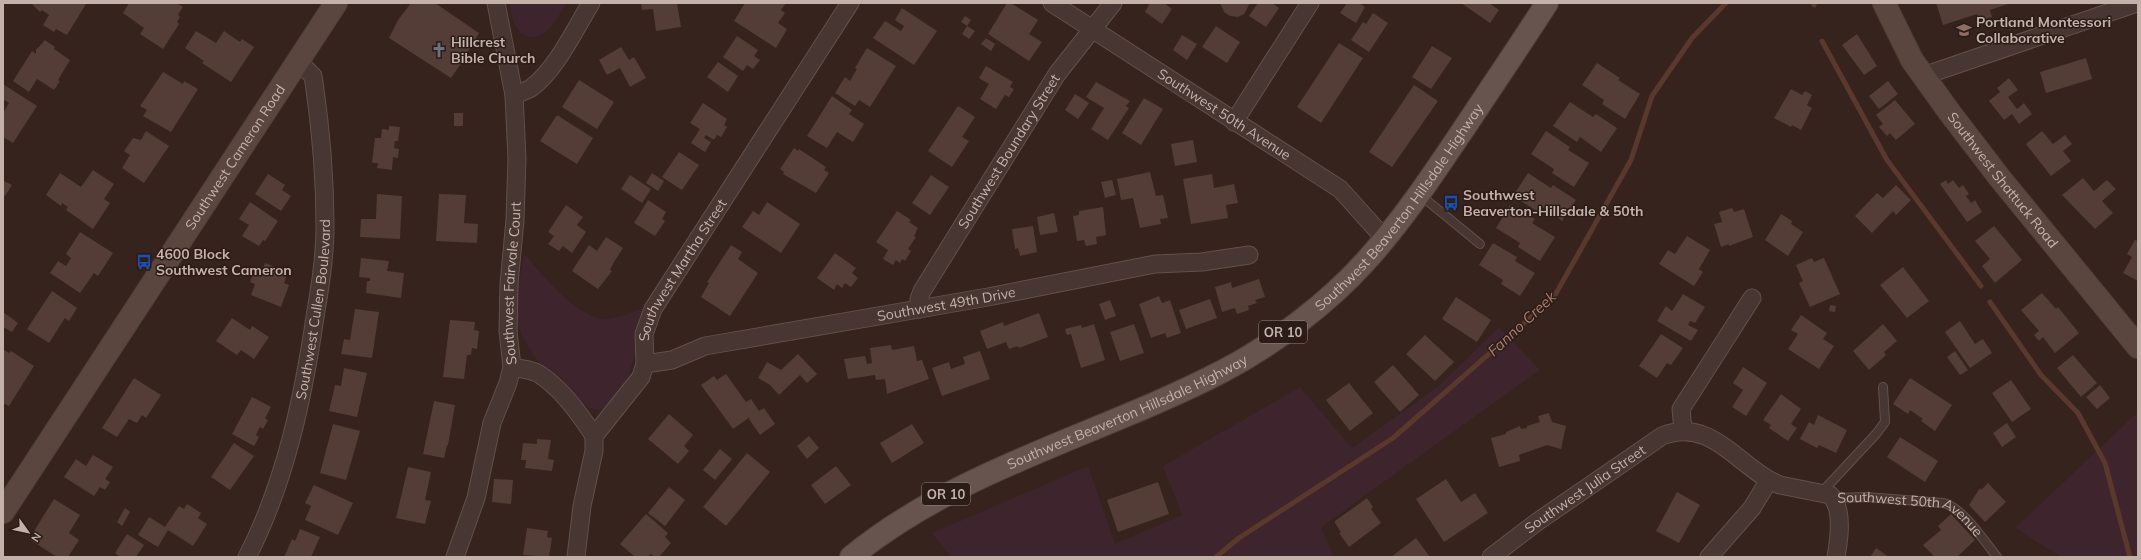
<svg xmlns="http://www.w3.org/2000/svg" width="2141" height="560" font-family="Mulish,sans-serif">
<rect width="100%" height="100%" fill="#36231d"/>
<path fill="#3e242d" d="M509 3H567C561 12 555 23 547 31 538 40 522 39 516 27 512 20 511 11 509 3Z
M524 254C541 273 578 319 605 319 618 319 631 312 644 308 642 329 625 428 588 407 579 402 569 386 561 378 554 373 546 370 541 364 534 357 519 333 517 323 513 301 521 276 524 254Z
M1499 327 1540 370 1321 527 1334 557H951L932 533 1088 466 1115 544 1182 515 1163 466 1300 387 1352 448 1439 386Z
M2138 412V557H2061L2015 528Z"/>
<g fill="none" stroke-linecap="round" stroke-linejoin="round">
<path stroke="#5a382c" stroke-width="5" d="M1814 3V5
M1822 41 1887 160 1981 286
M1990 302 2041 375 2078 413 2105 463 2130 557
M1216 557 1239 538 1393 438 1554 297 1631 160 1652 96 1692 38 1726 3"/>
</g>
<path fill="#543d36" d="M31 3H84L86 4 67 35 56 29 54 32 43 25 49 15 42 10 40 12Z
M129 3H176L183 7 178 15 180 17 177 22 179 24 163 49 140 34 144 28 123 13Z
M411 3H435L479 33 462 62 451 78 389 38 398 20Z
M641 3H677L681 27 656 31 653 9 642 10Z
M745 3H786L781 10 785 13 778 23 787 29 776 48 734 21Z
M1007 3H1011L1038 20 1029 34 1042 42 1029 61 988 34Z
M1150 3H1164L1172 9 1162 24 1145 12Z
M1220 3H1250L1244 14 1238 17 1230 16 1224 12Z
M1258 3H1272L1279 8 1266 27 1249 16Z
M1347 3H1359L1365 7 1356 23 1340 13Z
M1461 3H1489L1499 10 1490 23Z
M1936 3H2011L1990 10 1992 17 1979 21 1977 14 1943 25Z
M902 8 937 31 914 65 873 38 885 21 901 31 904 26 895 20Z
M1373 13 1388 23 1369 52 1351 40 1363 22 1366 24Z
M965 16 971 20 967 26 961 22Z
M967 26 975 31 969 39 962 34Z
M1216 26 1240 42 1227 63 1202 47Z
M196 31 216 43 224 31 240 42 242 39 254 47 231 82 202 63 204 61 185 48Z
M1857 34 1877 66 1864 75 1842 45Z
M1182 35 1197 44 1187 60 1173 50Z
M737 36 758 50 754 56 760 60 753 69 747 65 743 71 723 57Z
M986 38 995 44 991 51 981 44Z
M45 40 55 47 54 49 70 60 58 80 60 81 54 90 37 79 29 92 13 81 32 51 36 54V50Z
M1339 43 1363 58 1321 123 1297 107Z
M1432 46 1452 58 1431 89 1412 77Z
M621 47 629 60 634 57 646 78 630 87 620 68 607 75 599 60Z
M867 48 896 66 870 107 859 100 855 106 835 93 845 77 850 81 857 69 855 68Z
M2086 58 2092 79 2046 93 2040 72Z
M718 62 738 76 728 92 707 77Z
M1597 63 1620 78 1618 80 1640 94 1625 119 1602 104 1604 100 1582 85Z
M986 66 1013 82 1010 87 1014 89 1009 97 1005 95 996 109 980 99 989 84 979 78Z
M163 72 183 84 184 81 198 89 171 132 143 116 147 110 140 106Z
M2009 78 2018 90 2008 97 2017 109 2024 103 2032 114 2019 124 2012 114 2004 120 1989 101 2000 92 1997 88Z
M579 80 614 102 597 129 562 107Z
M1888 81 1898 94 1879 109 1869 96Z
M1096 82 1130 101 1126 106 1129 108 1108 140 1091 129 1104 108 1086 97Z
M3 84 37 106 13 143 3 137V113L9 103 3 99Z
M1414 85 1438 101 1392 167 1369 152Z
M1791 89 1802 95 1805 91 1812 95 1807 105 1812 108 1801 130 1792 125 1791 127 1774 118Z
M1075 94 1089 103 1078 119 1065 110Z
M832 96 852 110 849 114 864 124 853 142 837 132 827 148 807 136Z
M1144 98 1163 109 1141 145 1122 133Z
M1895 100 1915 124 1896 140 1890 133 1887 136 1879 127 1883 124 1876 115Z
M1570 102 1593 117 1596 114 1617 128 1601 152 1580 137 1577 142 1553 126Z
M703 103 727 119 724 125 727 127 721 137 717 135 714 140 706 135 704 138 711 142 705 152 691 143 700 129 690 123Z
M958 106 975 117 962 137 969 141 952 167 928 151Z
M454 113H463V126H454Z
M557 115 593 138 577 164 540 141Z
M389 126 400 127 398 141H395L394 148 399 149 398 158 393 157 392 170 377 168 378 163H372L375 138H381L382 129 389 130Z
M146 131 169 146 144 183 122 168 130 155 124 151 133 138 141 140Z
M1546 131 1570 147 1568 150 1589 163 1574 187 1552 173 1554 169 1531 154Z
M2042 131 2053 144 2065 135 2072 144 2063 151 2071 161 2051 176 2026 144Z
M1193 140 1197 162 1175 166 1171 144Z
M794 148 798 151 799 149 826 167 824 170 829 173 816 193 783 174 784 172 780 169Z
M679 152 699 165 682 190 662 177Z
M93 170 114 184 104 199 110 203 93 229 66 210 68 207 62 203 61 206 46 195 60 173 81 187Z
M1150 172 1156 196 1163 195 1168 218 1160 219 1161 224 1140 228 1133 198 1121 200 1117 179Z
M652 173 664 181 658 191 646 183Z
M1528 173 1551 188 1553 185 1576 200 1562 221 1541 206 1537 211 1513 196Z
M268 174 285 185 282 190 291 196 281 211 255 194Z
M1212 174 1214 188 1234 184 1238 203 1226 205 1228 218 1191 224 1183 179Z
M630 175 651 189 642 203 621 189Z
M931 175 949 187 930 215 912 203Z
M2083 178 2094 191 2107 180 2116 189 2102 201 2113 213 2095 229 2062 195Z
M1112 180 1116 195 1105 198 1101 182Z
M1946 180 1948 184 1953 180 1959 188 1963 185 1969 194 1966 196 1971 203 1975 200 1982 212 1967 222 1940 184Z
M4 181 12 185 5 196 3 195Z
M1896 185 1911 200 1896 215 1893 211 1872 233 1855 216 1877 193 1883 198Z
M377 194 402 196 400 239 360 237 361 219H376Z
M439 194 466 195 464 223 478 224 477 243 436 241Z
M648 200 666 212 662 219 665 221 655 236 634 223Z
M250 202 278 221 265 241 263 240 259 246 242 236 249 225 239 219Z
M767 202 800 224 781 253 742 227 753 211 759 215Z
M566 205 583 217 577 225 586 232 572 253 563 246 559 251 548 244 554 236 548 232Z
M1510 205 1535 219 1532 223 1555 237 1540 261 1518 247 1520 243 1496 228Z
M1103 207 1106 235 1096 237 1097 244 1086 246 1084 240 1077 241 1073 216 1079 215V211Z
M1732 208 1734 212 1744 209 1753 237 1729 246V244L1721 247 1714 224 1722 222 1719 212Z
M897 211 911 220 909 222 918 228 914 236 916 237 908 249 911 251 905 261 902 259 900 263 896 260 893 265 883 259 888 250 876 242Z
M1054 213 1058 232 1040 235 1037 217Z
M1781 214 1792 221 1791 224 1803 232 1788 256 1765 240Z
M1033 226 1037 252 1020 256 1018 248 1015 249 1012 229Z
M1994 226 2022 260 1995 283 1982 266 1990 259 1975 241Z
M80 232 113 253 98 276 94 273 80 293 50 273 58 261 66 266 71 258 66 254Z
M1687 236 1710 250 1699 269 1703 272 1694 286 1659 264 1668 250 1675 254Z
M606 237 623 248 614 262 610 270 612 271 598 289 572 271 589 245 597 251Z
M2135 240 2138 241V281L2123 273 2132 257 2127 254Z
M1493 243 1517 257 1515 261 1535 273 1520 296 1501 284 1503 280 1479 265Z
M731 245 742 252 738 259 758 273 730 316 701 297 709 283 707 282Z
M835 253 856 268 852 273 858 278 851 287 845 283 842 288 837 284 834 290 817 278Z
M361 258 389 261 387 271 404 273 401 298 366 293 367 281H370V278L359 277Z
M1812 258 1814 262 1824 258 1840 294 1810 307 1799 283 1803 281 1796 265Z
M265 263 288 272 284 283 289 285 281 307 251 295 255 284 250 282 254 271 261 274Z
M1903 267 1929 301 1907 318 1880 285Z
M1259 279 1265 297 1255 300 1257 303 1248 306 1249 310 1237 314 1235 308 1222 312 1215 287 1231 282 1232 288Z
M52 291 77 308 69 321 65 318 49 343 27 329Z
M2042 293 2056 309 2058 307 2079 333 2055 353 2043 337 2039 341 2034 335 2039 331 2021 310Z
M1683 294 1705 307 1695 323 1690 321 1688 325 1698 330 1691 341 1657 321 1666 306 1672 311Z
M1159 296 1162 303 1170 300 1181 333 1167 338 1165 333 1151 338 1139 304Z
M1456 297 1491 320 1477 342 1442 319Z
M1210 299 1217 318 1186 329 1179 310Z
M1110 300 1116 316 1105 320 1099 304Z
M1830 305 1836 306 1835 312 1829 311Z
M355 309 379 312 372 358 341 354 344 339 350 340Z
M3 312 18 323 12 332 3 327Z
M1039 313 1048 337 1019 348 1018 346 1009 349 1006 342 987 349 980 331 1003 322 1004 326Z
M1801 315 1827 333 1823 339 1834 346 1819 369 1788 349 1798 334 1791 330Z
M232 318 250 330 252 326 269 337 254 359 241 350 237 355 216 341Z
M450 320 475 322 474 330 479 331 477 349 472 348 471 355H467L464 379 443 377Z
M1960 321 1975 344 1983 339 1992 353 1970 368 1945 332Z
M1094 324 1105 360 1081 368 1071 334 1067 335 1065 329 1081 325 1082 328Z
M1134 324 1144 353 1120 361 1110 332Z
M1883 324 1897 341 1884 352 1886 355 1869 370 1853 351Z
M1661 334 1683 348 1671 365 1667 363 1657 378 1639 366Z
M1425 335 1454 362 1435 381 1406 354Z
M891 345 892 350 914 346 917 361 922 360 929 379 887 394 885 379 876 380 875 375 848 379 844 359 865 356 867 364 872 363 870 348Z
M3 349 9 353 11 351 34 366 9 406 3 403Z
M980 351 990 379 942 396 932 368 949 362 951 369 965 364 963 357Z
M1955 351 1968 370 1960 375 1947 357Z
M798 354 817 374 807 383 800 375 779 395 770 385 758 378 767 362 781 370Z
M2073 355 2097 383 2081 397 2057 368Z
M1393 365 1419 395 1400 412 1374 382Z
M1743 367 1767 383 1746 416 1732 407 1743 390 1733 383Z
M344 368 367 373 357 417 329 411 335 385 341 386Z
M726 374 746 402 751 399 759 411 764 408 775 424 760 435 749 419 750 417 733 429 701 385 714 376 717 380Z
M134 378 161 395 146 418 142 415 137 423 129 419 117 437 102 428Z
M1910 378 1952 405 1935 431 1921 421 1923 419 1910 410 1908 414 1893 404Z
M2011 380 2031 409 2012 422 1992 393Z
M1349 383 1373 413 1350 431 1326 400Z
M2100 385 2110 398 2097 409 2086 397Z
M1781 394 1801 409 1791 424 1797 428 1788 441 1769 428 1771 425 1763 420Z
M252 397 271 407 265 418 268 420 263 429 260 427 256 435 259 437 254 446 232 434Z
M434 401 455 405 448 445H447L444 458 423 454Z
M1549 413 1552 422 1566 426 1561 449 1547 445 1519 455 1520 461 1499 467 1491 438 1506 434V432L1520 426 1521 429 1527 428V426L1540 422 1538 416Z
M669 414 693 435 684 446 689 451 678 464 648 439Z
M1818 415 1847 430 1836 453 1819 445 1817 448 1800 439 1809 422 1814 425Z
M2007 423 2016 437 2002 447 1993 433Z
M333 424 360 431 346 480 320 473Z
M912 424 924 443 892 463 880 443Z
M809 436 819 448 807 459 797 446Z
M1900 437 1938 461 1925 482 1887 457Z
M537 439 551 440 548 459 554 460 552 471 525 468 526 460H521L523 443 537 444Z
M234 443 254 456 230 490 211 477Z
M720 449 732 459 715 480 703 470Z
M747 453 770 472 726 526 703 507Z
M93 455 113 467 105 479 110 482 105 490 100 487 94 496 64 477 76 459 86 466Z
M836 466 851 485 825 504 811 485Z
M408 467 431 472 425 500 431 501 425 524 396 518Z
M494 479 513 480 511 504 492 502Z
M1446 479 1461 502 1475 493 1488 513 1444 542 1416 499Z
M1158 482 1169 514 1118 532 1107 500Z
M1988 483 2006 502 1985 522 1969 505 1980 488 1981 490Z
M314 485 353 503 338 535 305 520 311 506 305 503Z
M669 487 685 500 665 526 648 513Z
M1677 492 1700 505 1679 543 1656 531Z
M1367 498 1373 507 1371 509 1381 523 1349 547 1339 533 1341 532 1335 523V521Z
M54 499 80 515 69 533 79 540 68 557H57L29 539Z
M187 504 201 513 198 518 207 524 193 546 168 530 158 547 138 535 149 517 165 527 179 506 184 509Z
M125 508 130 512 122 526 117 522Z
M646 514 668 533 665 537 671 543 659 557H654L651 554 648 557H635L620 544Z
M1951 514 1975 540 1957 557H1935L1923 545 1941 530 1938 526Z
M527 528 548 531 547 537 552 538 549 557 523 555Z
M300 529 320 537 311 557H284L292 539 295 541Z
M127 534 144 545 136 557H120L115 553Z
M1416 538 1430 557H1391Z
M1876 548 1889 557H1870Z"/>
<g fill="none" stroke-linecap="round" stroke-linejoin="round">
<g stroke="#62514b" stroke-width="10">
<g id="lane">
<path d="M1419 194 1480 244"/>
<path d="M1821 493 1876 434 1885 422 1883 387"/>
<path id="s1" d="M1833 498 1866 497 1944 503C1964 509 1984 541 1997 557"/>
</g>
</g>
<g stroke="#62514b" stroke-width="19">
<g id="street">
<path id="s2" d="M1052 3 1340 189 1385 239"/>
<path d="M1923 76 2137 3"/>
<path d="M514 95C519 93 526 91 531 88 556 70 575 29 591 3"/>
<path d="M1234 122 1310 3"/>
<path id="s3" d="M920 309 919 299 922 291 1057 74 1113 3"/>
<path id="s4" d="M645 364 672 360 705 346 988 297 1155 264 1202 262 1249 255"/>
<path d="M512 367C520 369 531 369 539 374 561 388 580 414 594 436"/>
<path d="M1683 430 1681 409 1752 298"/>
<path id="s5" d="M247 557C285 483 303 399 315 317 320 287 325 257 325 227 325 178 321 130 314 82L313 76 297 60"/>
<path id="s6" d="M455 557 476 498 492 423 508 383 512 367 508 331 509 284 515 220 517 159 514 95 496 3"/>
<path id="s7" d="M576 557 582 506 594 451V436L641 377 645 364 644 334 653 309 850 3"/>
<path id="s8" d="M1491 557 1537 522 1662 436C1708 418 1733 459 1769 480L1780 485 1830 495C1844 508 1839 540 1836 557"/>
<path d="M1709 557 1752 508 1769 480"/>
</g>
</g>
<g stroke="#50403a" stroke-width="24">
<g id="secondary">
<path id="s9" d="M1884 3 1912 60 1950 113 1999 177 2138 347"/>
<path id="s10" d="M3 512 336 3"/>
</g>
</g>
<g stroke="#50403a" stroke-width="24">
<g id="primary">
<path id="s11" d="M851 557C960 468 1100 435 1223 371 1273 345 1328 303 1365 262 1405 218 1438 167 1471 118 1496 80 1522 42 1547 3"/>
</g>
</g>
<use href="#lane" stroke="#473631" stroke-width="8"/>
<use href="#street" stroke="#473631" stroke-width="17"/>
<use href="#secondary" stroke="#5a463e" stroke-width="22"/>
<use href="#primary" stroke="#67544e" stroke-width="22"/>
</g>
<defs>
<g id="school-bare" transform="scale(1.2)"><path d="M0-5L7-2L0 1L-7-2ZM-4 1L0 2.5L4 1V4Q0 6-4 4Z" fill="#8d6e63" stroke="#2b1c17" stroke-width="2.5" paint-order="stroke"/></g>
<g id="church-bare" transform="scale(1.2)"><path d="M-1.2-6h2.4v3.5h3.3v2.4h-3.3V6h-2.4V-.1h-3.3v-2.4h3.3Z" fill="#6b7280" stroke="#2b1c17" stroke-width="2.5" paint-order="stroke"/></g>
<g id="bus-bare" transform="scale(1.2)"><path d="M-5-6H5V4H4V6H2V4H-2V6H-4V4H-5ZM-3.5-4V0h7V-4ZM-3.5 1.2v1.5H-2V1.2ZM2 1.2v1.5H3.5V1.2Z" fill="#1a4fb4" stroke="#2b1c17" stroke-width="2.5" paint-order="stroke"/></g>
</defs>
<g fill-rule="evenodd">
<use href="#school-bare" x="1964" y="30"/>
<use href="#church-bare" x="439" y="50"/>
<use href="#bus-bare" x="1451" y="203"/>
<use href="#bus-bare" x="144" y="262"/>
</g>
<g text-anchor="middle" stroke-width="3" stroke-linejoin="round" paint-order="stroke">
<g fill="#2b1c17" stroke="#96847e" stroke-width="1">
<rect x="1259" y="321" width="48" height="22" rx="3"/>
<rect x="922" y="483" width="48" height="22" rx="3"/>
</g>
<g font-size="13" font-weight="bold" fill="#c4b1aa">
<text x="1283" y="337">OR 10</text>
<text x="946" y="499">OR 10</text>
</g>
<g font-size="14" font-weight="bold" fill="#c4b1aa" stroke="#2b1c17" text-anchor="start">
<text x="1976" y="27">Portland Montessori<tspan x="1976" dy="16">Collaborative</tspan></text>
<text x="451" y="47">Hillcrest<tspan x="451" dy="16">Bible Church</tspan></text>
<text x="1463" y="200">Southwest<tspan x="1463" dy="16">Beaverton-Hillsdale &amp; 50th</tspan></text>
<text x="156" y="259">4600 Block<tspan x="156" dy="16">Southwest Cameron</tspan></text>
</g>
<g font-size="14" fill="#c4b1aa" stroke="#2b1c17">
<text dy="5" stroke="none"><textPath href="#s2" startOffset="205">Southwest 50th Avenue</textPath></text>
<text dy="5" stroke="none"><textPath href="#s3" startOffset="183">Southwest Boundary Street</textPath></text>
<text dy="5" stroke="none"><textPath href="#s10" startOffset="424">Southwest Cameron Road</textPath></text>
<text dy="5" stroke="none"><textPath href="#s9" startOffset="214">Southwest Shattuck Road</textPath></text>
<text dy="5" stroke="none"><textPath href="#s11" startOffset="661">Southwest Beaverton Hillsdale Highway</textPath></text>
<text dy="5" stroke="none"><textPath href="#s7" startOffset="316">Southwest Martha Street</textPath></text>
<text dy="5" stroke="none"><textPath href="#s6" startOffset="283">Southwest Fairvale Court</textPath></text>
<text dy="5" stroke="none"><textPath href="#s4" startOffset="308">Southwest 49th Drive</textPath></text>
<text dy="5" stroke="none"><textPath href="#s5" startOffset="258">Southwest Cullen Boulevard</textPath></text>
<text dy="5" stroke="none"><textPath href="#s11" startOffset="313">Southwest Beaverton Hillsdale Highway</textPath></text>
<text dy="5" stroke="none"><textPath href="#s8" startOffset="116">Southwest Julia Street</textPath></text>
<text dy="5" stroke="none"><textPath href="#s1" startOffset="82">Southwest 50th Avenue</textPath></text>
</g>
<g font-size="15" font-style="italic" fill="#af7f70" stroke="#2b1c17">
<text transform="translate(1522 324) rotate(-43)" y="5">Fanno Creek</text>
</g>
</g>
<rect width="2141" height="560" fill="none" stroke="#c4b1aa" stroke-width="8"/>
<g transform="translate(28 532) rotate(123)" stroke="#2b1c17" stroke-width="3" paint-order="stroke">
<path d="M0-3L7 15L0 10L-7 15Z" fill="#c4b1aa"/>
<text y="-6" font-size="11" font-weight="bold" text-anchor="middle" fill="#c4b1aa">N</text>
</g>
</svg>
